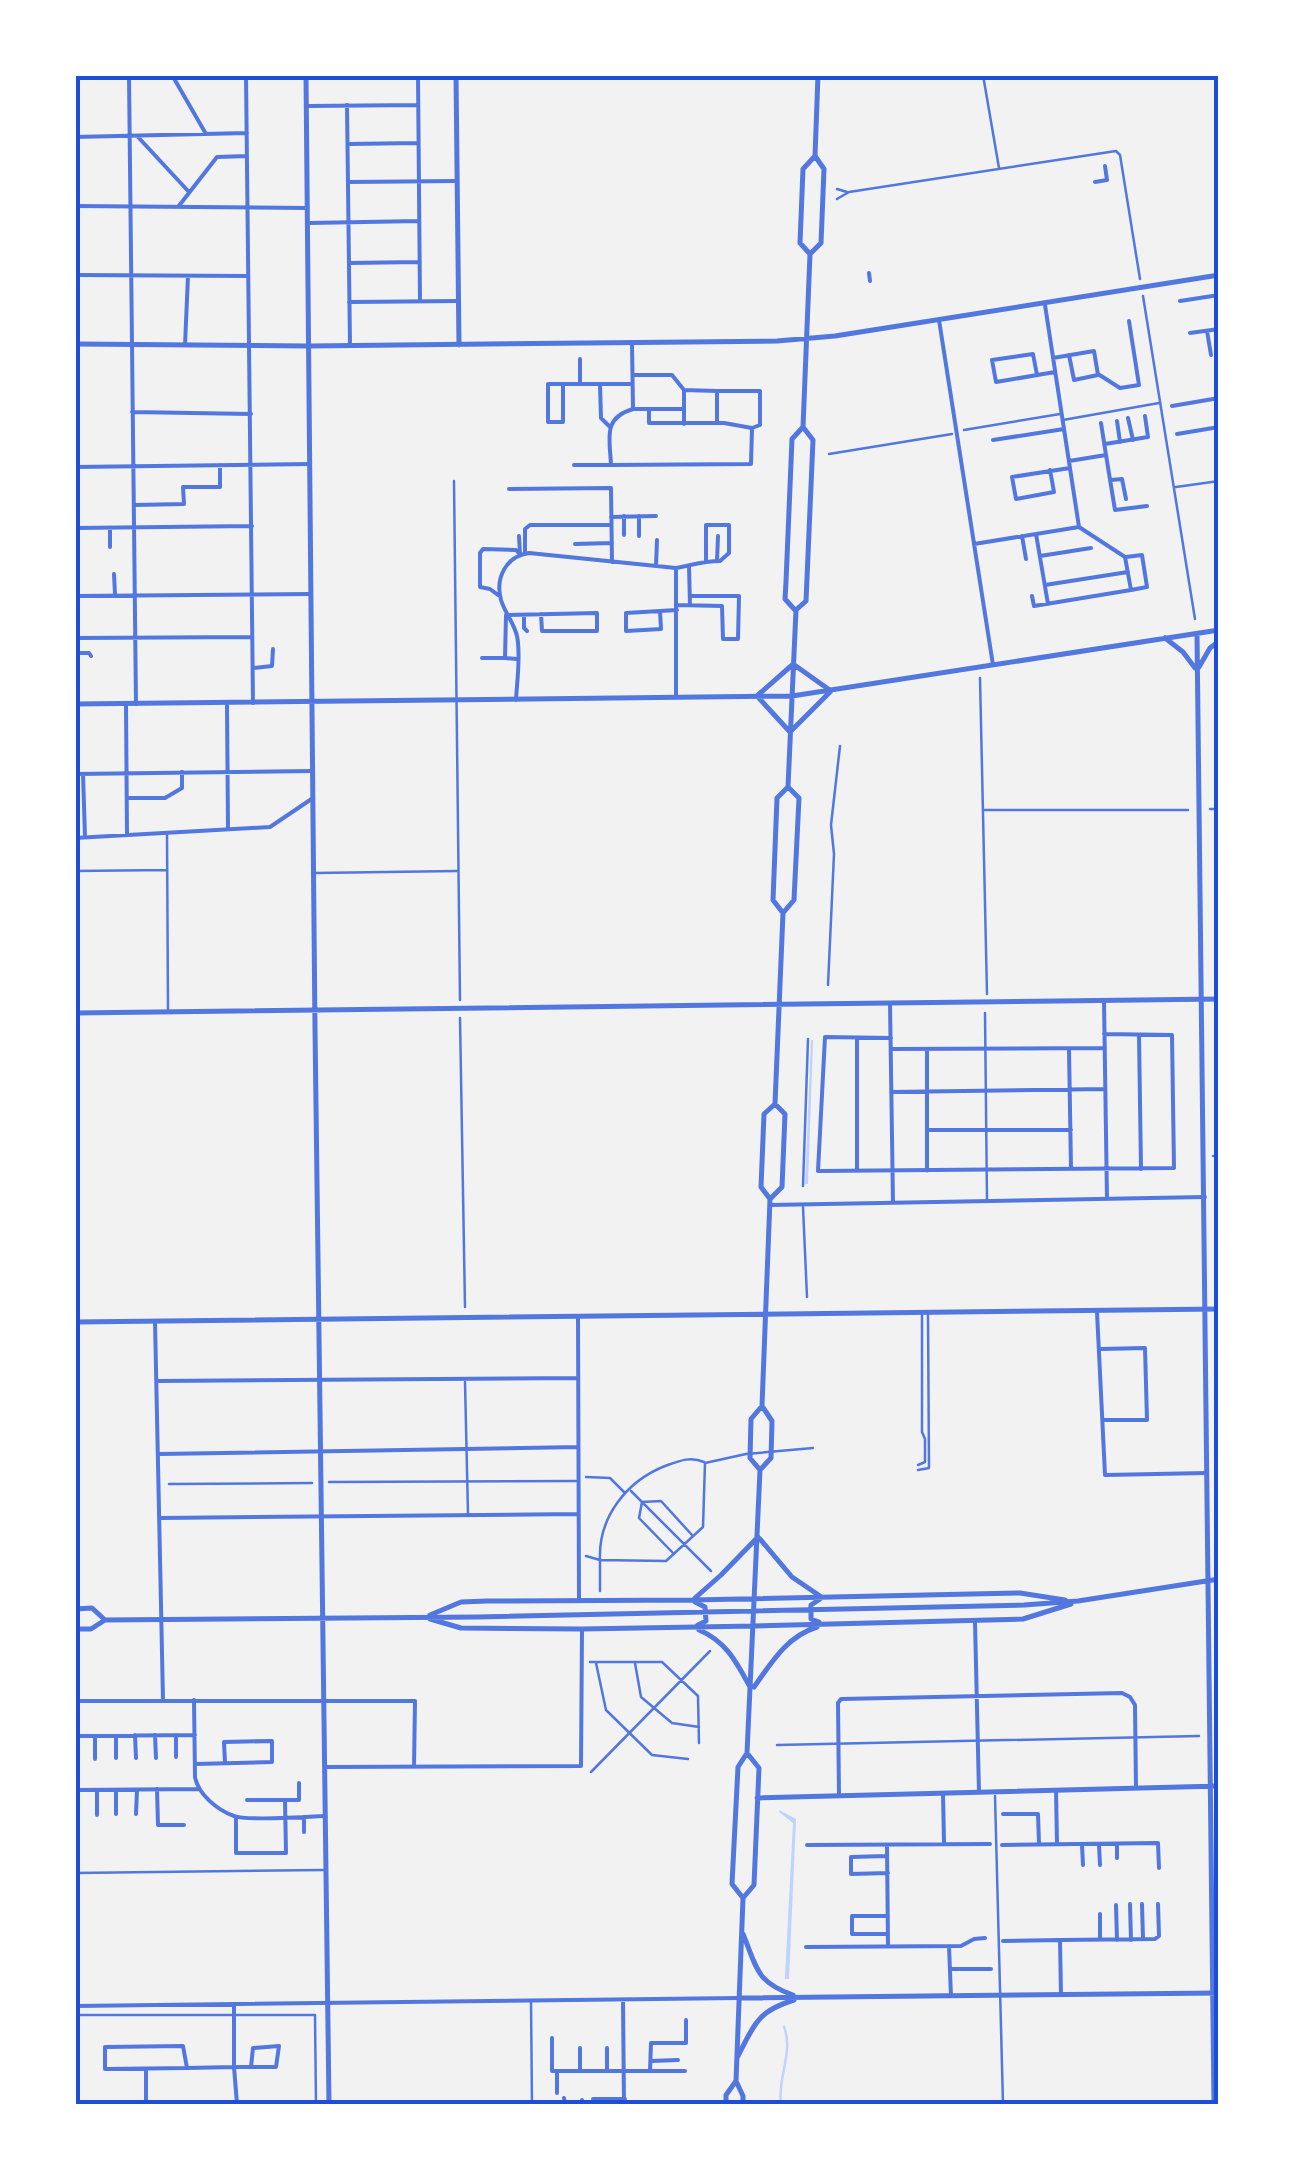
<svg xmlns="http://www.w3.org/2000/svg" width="1294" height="2179" font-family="'Fira Sans Condensed',sans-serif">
<rect width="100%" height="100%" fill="#f2f2f2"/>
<path fill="#bfd3fe" d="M811 1040H813V1043L808 1184H805Z
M779 1810 796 1819 789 1979H785V1976L793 1823 779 1812Z"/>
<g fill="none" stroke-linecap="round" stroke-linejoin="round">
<path stroke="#bfd3fe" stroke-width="2.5" d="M781 2104C777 2078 794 2052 784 2027"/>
<path stroke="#5277de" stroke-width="2.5" d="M918 1465 925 1462V1439L922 1432V1314
M918 1470 929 1468 928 1314"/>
<path stroke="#5277de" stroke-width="2.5" d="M983 75 999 168
M837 189 847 192
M837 199 849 192 1116 151 1120 155 1140 279
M1143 296 1195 619
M1063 420 1159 403
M964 430 1060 414
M829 454 952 434
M454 481 460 1000
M1176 487 1219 481
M980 678 987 994
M1210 809H1219
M985 810H1188
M167 833 168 1010
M75 871 166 870
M315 873 457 871
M828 985 834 854 831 825 840 746
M985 1013 987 1200
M460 1018 465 1307
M1213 1156H1219
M803 1186 808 1039
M803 1207 807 1297
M465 1382 468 1514
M586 1477 610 1478 624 1492
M329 1482 576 1481
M169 1484 312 1483
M631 1491 711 1571
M674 1554 639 1518 642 1502 661 1501 692 1535
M586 1556 600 1560C598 1517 627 1481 665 1466 679 1461 690 1456 704 1462
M600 1591V1560L666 1561 703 1527 705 1463 746 1454 813 1448
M590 1662H662L698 1696 699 1743
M596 1663 606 1710 652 1755 688 1759
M635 1663 641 1697 672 1723 699 1727
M777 1745 1199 1736
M591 1772 710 1651
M995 1796 1003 2104
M75 1873 323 1870
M531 2001 532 2104
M75 2015H315L316 2104"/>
<path stroke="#5277de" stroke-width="4" d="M129 75 136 704
M172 75 206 134
M246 75 253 703
M418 75 420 301
M347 105 350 346
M308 106 418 105
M75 137 247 133
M138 137 189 192
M348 144 418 143
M348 182 457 181
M1095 182 1107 180 1105 166
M75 206 307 208
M178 207 217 157 247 156
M309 223 419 221
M349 263 419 262
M869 273 870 281
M75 275 248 276
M1180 301 1219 295
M349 302 459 301
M1045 305 1079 527
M939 320 993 665
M1207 331 1211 355
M1190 333 1219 329
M632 343 633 409C602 418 610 439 611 465L751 464 752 428 760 425V391H717V423
M185 345 188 276
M1053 358 1094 351 1098 375 1074 380 1069 355
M580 359V383
M1098 374 1120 388 1139 385 1129 321
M635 375H672L684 390 717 391
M1037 375 1033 354 992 360 996 382 1055 372
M563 384H548V422H563V384H600
M684 390V424
M1219 390V392
M1172 406 1219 398
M634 409H684
M649 409V423H724L752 428
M132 412 251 414
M1128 418 1133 440
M1117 421 1120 442
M610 427 601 418 600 384H632
M1177 434 1219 427
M993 440 1064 429
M1105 444 1148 437 1145 416
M1106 455 1115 510 1147 506
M1069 461 1106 455 1101 423
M574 465H611
M75 467 310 464
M1050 470 1054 492 1016 499 1012 477 1070 468
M1111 480 1122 479 1126 499
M509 489 611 488 612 562
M134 505 184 504 183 487H220V465
M624 516V535
M639 516V536
M611 517 656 516
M75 528 252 526
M110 528V547
M1036 534 1048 604
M1022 536 1026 559
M575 544 612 543
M974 544 1079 527 1125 557 1131 590 1034 606 1032 596
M525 553V529L530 525H611
M1040 556 1091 548
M1126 557 1142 555 1147 587 1131 590
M717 561 718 536
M656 566 657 540
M689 566 690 605
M676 568C693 565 702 561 720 561L729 553V525H706V561
M114 574 115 594
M1045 585 1128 572
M498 595 490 589 480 587V553L483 549 516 550 520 554 519 536
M75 596 310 594
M677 605 722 606 723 639H738L739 596H690
M660 611 661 629 626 631V613L677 610
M506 615 505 658 517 659
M508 615 597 613V631H542L541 614
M524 615V628L527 631
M75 653H89L91 656
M75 657 76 638 252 637
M482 658H505
M253 668 272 666 273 649
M516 700C517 680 521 656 517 636 514 623 505 613 501 600 495 578 506 556 529 553L676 568V697
M227 704 228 829
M126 705 127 835
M75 774 313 771
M83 774 85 837
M127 798H165L182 788V772
M75 838 270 827 313 798
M1104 1001 1107 1199
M890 1003 893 1203
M1139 1035 1141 1169
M857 1038V1171
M891 1038 825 1037 818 1171 1174 1168 1172 1035 1104 1034
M891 1049 1105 1048
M1069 1049 1071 1169
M927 1051V1171
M891 1092 1105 1089
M927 1130H1071
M770 1205 1205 1197
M1097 1312 1105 1475 1207 1473
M578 1316 579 1600
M155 1321 163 1700
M1101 1349 1145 1348 1147 1420H1103
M157 1381 578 1378
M159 1454 578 1447
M160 1518 578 1514
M975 1622 979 1792
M194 1700 195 1777C198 1794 217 1810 234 1816 247 1821 306 1817 324 1816
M75 1701H415L414 1767
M135 1735 136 1758
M155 1735 156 1758
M176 1735V1757
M75 1736 195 1735
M95 1736V1759
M116 1736V1758
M75 1750V1759
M195 1764 272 1762V1741L224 1742 225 1763
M325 1767 581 1766 582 1629
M157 1789 158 1825H184
M97 1790V1815
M116 1790V1814
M1056 1790 1057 1844
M943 1793 944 1843
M839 1796 838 1703 841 1699 1122 1693 1130 1697 1135 1705 1136 1788
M247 1800H299V1783
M136 1814 137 1790
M1003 1814H1038L1039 1844
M236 1817V1853H286L285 1800
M304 1817V1832
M76 1822V1790L199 1789
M1117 1844V1858
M807 1845 990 1844
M1002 1845 1158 1843 1159 1868
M1082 1845 1083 1865
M1099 1845 1100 1865
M887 1846 888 1946
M887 1856 851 1857V1874L888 1873
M1130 1904 1131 1940
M1142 1904 1143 1939
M1116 1905 1117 1940
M1100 1914V1940
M888 1916H852V1934H888
M1060 1940 1155 1939 1159 1936 1158 1904
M1003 1941 1060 1940 1061 1995
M949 1946 951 1996
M806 1947 961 1946 974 1939 985 1938
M950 1969H991
M623 2000 624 2104
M75 2006 739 1998
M552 2038V2071H685
M580 2048V2071
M607 2048V2071
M651 2061 678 2060
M187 2068 105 2069V2047L183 2046 187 2068 234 2067V2004
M146 2069V2104
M650 2071 651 2043H686V2020
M557 2073V2093
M564 2098 565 2104
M593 2099H625
M582 2100V2104
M237 2104 234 2067H276L279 2046 253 2048 251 2067
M657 2104 674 2102V2104"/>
<path stroke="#5277de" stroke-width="5" d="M306 75 315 1028 329 2104
M456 75 459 345
M810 254 800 243 803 169 815 156
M75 344 309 346 777 341 835 336 1219 275
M795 610 785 599 786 582 792 439 803 427
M1197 634 1214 2104
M1165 638 1183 652 1195 668
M793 664 831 691
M1199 667 1210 648 1219 641
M758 695 791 666
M757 696 790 732 831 691
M75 704 792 696 1219 630
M783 913 773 900 777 798 788 787 796 610 806 601 813 440 803 427 810 254 821 243 824 169 815 156 818 75
M75 1013 1219 999
M770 1199 782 1187 785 1114 775 1104 783 913 794 900 799 798 788 787
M75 1322 1219 1309
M760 1470 750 1458 751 1419 762 1406
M760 1539 792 1577 820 1596
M695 1598 721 1575 758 1537
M695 1602 705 1607 706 1621 698 1625
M75 1609 92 1608 105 1620
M430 1615 461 1602 487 1601 693 1600 1020 1593 1065 1600
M430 1619 461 1628 582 1629 754 1626 1023 1619 1071 1604
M819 1622 811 1619V1605L820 1599
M75 1629H91L105 1620 478 1617 1024 1605 1078 1601 1219 1579
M699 1630C726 1641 737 1663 750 1687
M754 1687C772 1662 786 1637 817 1627
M757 1798 1219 1786
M743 1898 732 1884 738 1767 747 1753 760 1470 771 1458 772 1421 762 1406 770 1199 761 1187 764 1114 775 1104
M743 1934C757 1968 756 1982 793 1995
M739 1998 1219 1993
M738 2056C755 2023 758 2011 794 2000
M726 2104V2095L736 2081
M743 2104V2096L736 2081 743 1898 754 1885 759 1768 747 1753"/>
</g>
<rect width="1294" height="2179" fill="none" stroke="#ffffff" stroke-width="155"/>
<rect x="78" y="78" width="1138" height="2024" fill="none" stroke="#1d4ed8" stroke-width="4"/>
</svg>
